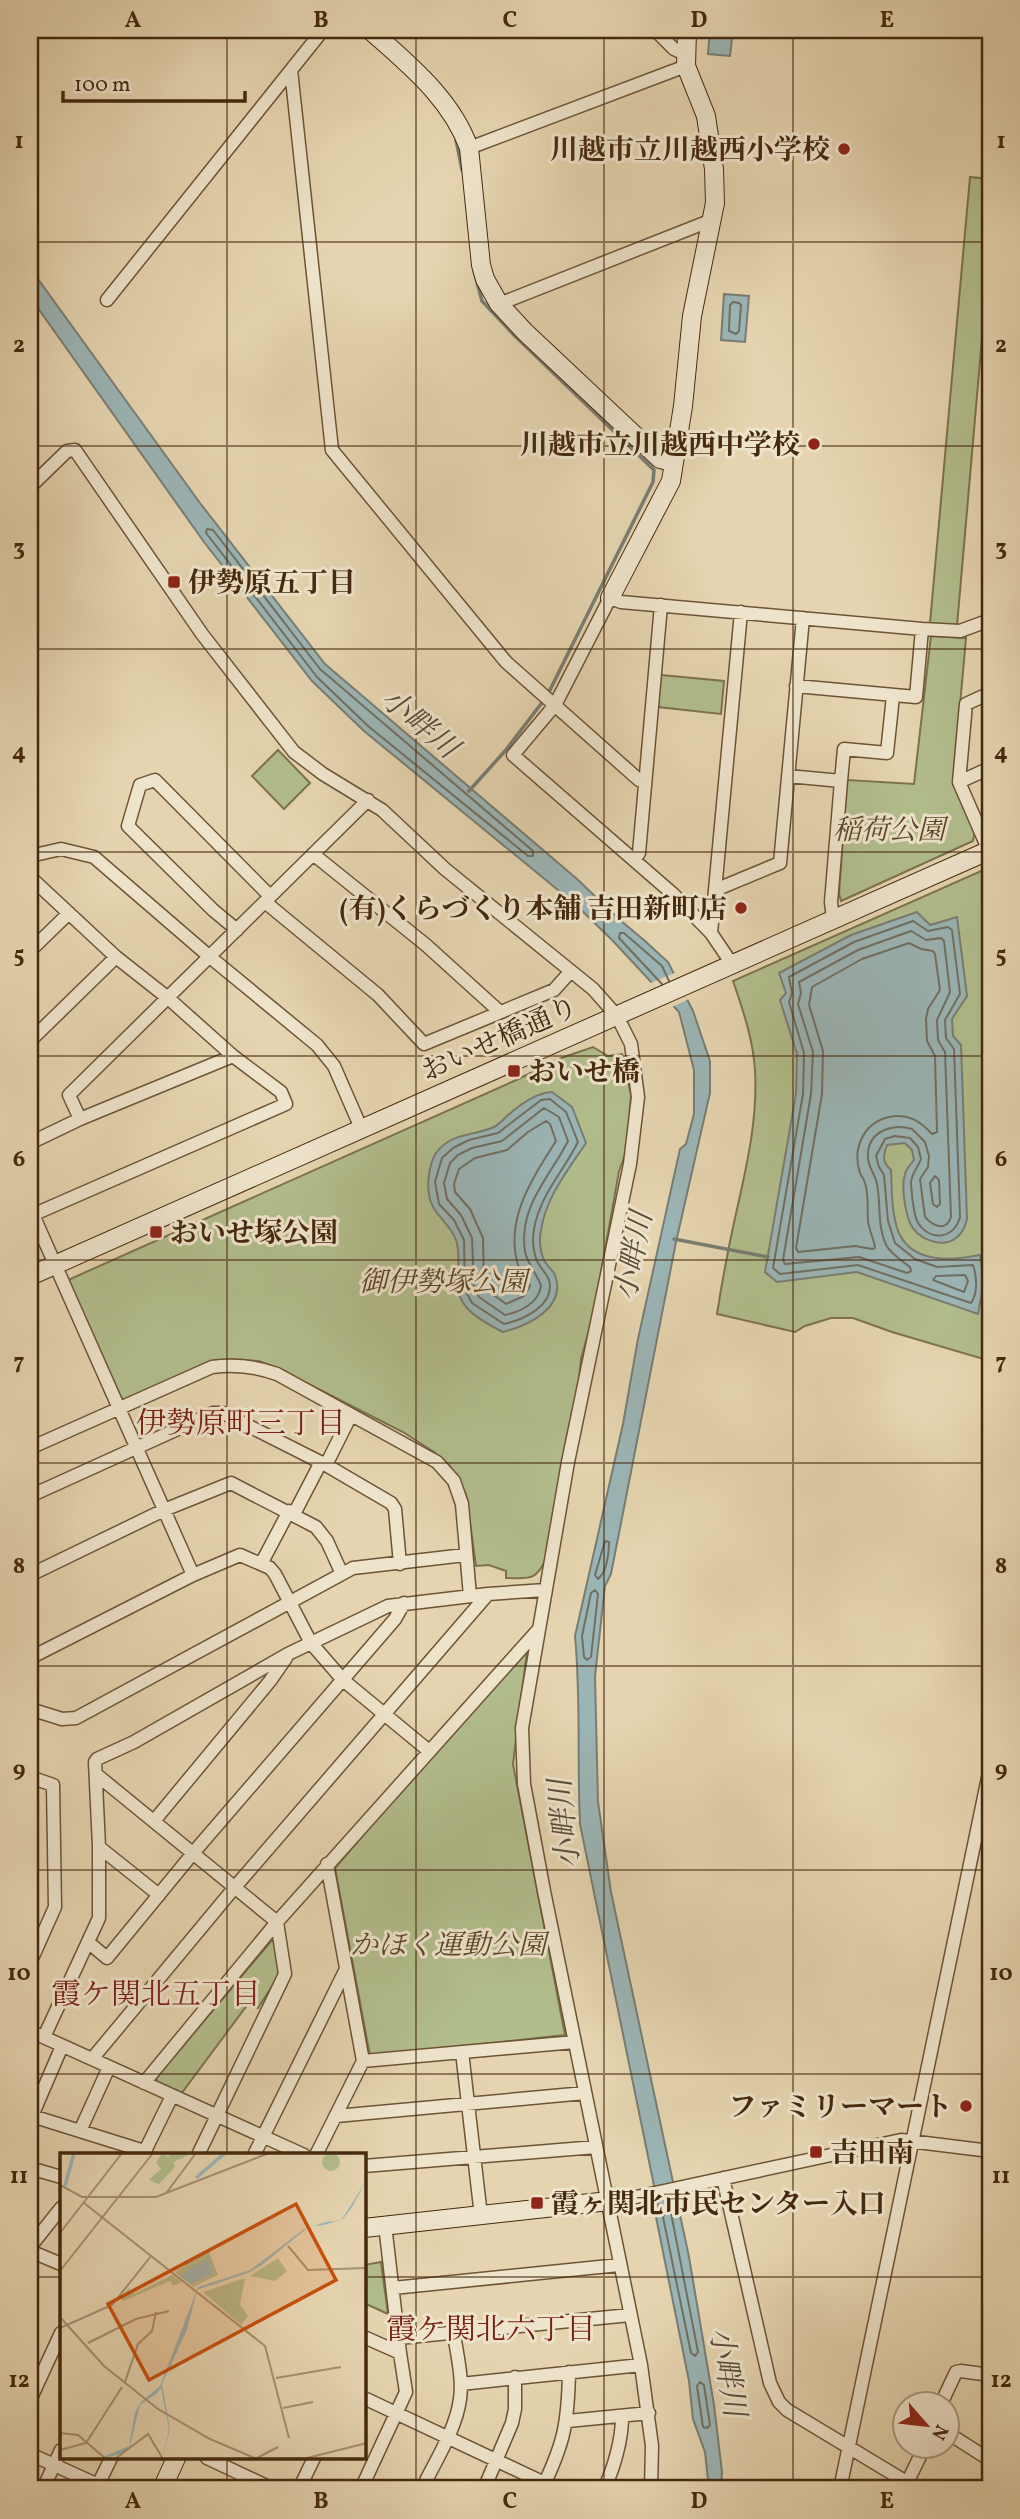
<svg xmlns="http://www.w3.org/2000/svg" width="1020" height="2519" font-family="Vollkorn,'Noto Serif JP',serif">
<rect width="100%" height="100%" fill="#e5d4af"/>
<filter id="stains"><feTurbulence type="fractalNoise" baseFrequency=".00286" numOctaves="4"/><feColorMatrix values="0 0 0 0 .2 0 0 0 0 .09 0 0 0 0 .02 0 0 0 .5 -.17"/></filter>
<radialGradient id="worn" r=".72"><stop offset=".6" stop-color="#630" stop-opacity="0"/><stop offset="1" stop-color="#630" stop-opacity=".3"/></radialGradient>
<path fill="#b2bd8c" stroke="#7c734d" stroke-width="2" d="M970 177 990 179V246L957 626 930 623Z
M931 636 966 638 953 784 975 831 973 841 841 901 839 894 847 780 914 784Z
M661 675 724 681 721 714 658 707Z
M278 750 310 783 284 809 252 776Z
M981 871 986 874 990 908V1361L892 1332 853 1318H831L805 1326 795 1332 717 1314C722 1282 728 1250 735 1218 746 1169 758 1120 755 1070 753 1039 743 1010 733 981Z
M593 1047 608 1056 622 1054 631 1095 627 1150 619 1171 594 1312 581 1359 577 1401 567 1435 546 1559C535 1582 529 1578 506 1578V1571L489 1565 476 1566 466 1494 449 1465 434 1452 403 1432 281 1370 259 1361 228 1359 200 1366 124 1400 119 1397 68 1280 514 1081 564 1057Z
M528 1643 513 1764 565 2035 370 2056 335 1868Z
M272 1940 276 1942 282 1971 258 2008 248 2004 181 2094 158 2083 156 2078Z
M381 2262 388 2314 364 2303V2265Z"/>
<path fill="#9bb5b6" stroke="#797d73" stroke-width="2" d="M710 30H733L730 56 708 54Z
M30 268 200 503 325 664 577 879 620 920 645 941 668 962 693 1011 710 1061V1093L676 1242 611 1574 605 1586 595 1676 598 1802 611 1892 689 2257 714 2405 722 2472 721 2489H709L705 2452 693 2419 689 2381 655 2212 659 2210 580 1824C577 1762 581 1698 575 1636L623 1424 638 1339 680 1149 686 1144 694 1114V1070L679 1012 613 941 575 904 364 731 312 681 204 542 30 297Z
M724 294 749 296 745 342 721 340Z
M917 912 930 925 957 917 967 996 952 1019 953 1036 961 1045 967 1219C965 1226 963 1233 956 1238 942 1249 917 1239 910 1223 905 1211 901 1186 905 1174 906 1169 911 1164 914 1160L912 1150 905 1143 887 1145C883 1156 882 1162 891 1170 892 1186 891 1204 895 1220 903 1263 945 1262 980 1255L984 1281 978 1314 857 1272 777 1282 765 1272 796 1094 797 1054 780 1000 786 993 779 973 851 935Z
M552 1092 572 1107 586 1143C568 1170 546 1197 541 1230 539 1240 540 1253 545 1262 548 1267 553 1270 555 1275 567 1308 527 1326 503 1332 491 1326 476 1318 467 1308 449 1289 464 1262 456 1240 450 1223 431 1213 429 1195 427 1183 429 1164 436 1153 451 1132 475 1136 494 1127 498 1125 503 1120 506 1117 519 1105 535 1093 552 1092Z"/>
<path fill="#e5d4af" d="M677 972 691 998 670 1008 648 984Z"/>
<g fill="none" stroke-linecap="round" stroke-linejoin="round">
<path stroke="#706f62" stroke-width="2" d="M733 302 739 303 741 305 739 331 736 334 729 331 730 305Z
M207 529 213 530 320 669 533 851V856H528L368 726 317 677 210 538 206 533Z
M913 921 928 931 948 927 952 930 960 994 945 1020 946 1038 954 1049 960 1217C954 1239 931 1242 918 1223 913 1214 912 1195 911 1184 911 1173 918 1168 921 1159L918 1147 910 1138 895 1136 885 1139 876 1156 879 1167 884 1175 888 1221 895 1243 915 1259 937 1267 973 1265C977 1277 978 1293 971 1303L858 1265 780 1274 773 1268 803 1094 804 1053 789 1002 792 993 789 977 854 942Z
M911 931 926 940 941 938 944 941 950 992 937 1020 938 1040 945 1052 951 1217C946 1232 933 1226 925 1217L920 1179 928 1167 929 1156 925 1142 912 1129C893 1123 868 1131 868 1155 867 1165 873 1171 876 1180 882 1201 876 1223 886 1245 891 1254 902 1261 910 1267L911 1271 907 1273 859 1257 785 1264 783 1260 811 1094 813 1052 798 1004 801 993 799 982 858 950Z
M909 943 921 949 933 951 935 954 940 990 928 1009 926 1019 927 1041 935 1056 937 1132 932 1134C920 1121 908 1113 889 1117 863 1123 852 1149 860 1173 861 1176 864 1179 865 1183 869 1194 867 1209 868 1221 869 1230 874 1239 875 1248L872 1249 855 1246 798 1252 796 1248 822 1094 823 1051 809 1005 812 987 862 959Z
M662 984 619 938 620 933H624L662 966 669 981
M550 1099 566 1112 578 1142C563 1172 540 1195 534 1229 532 1241 533 1256 540 1266 543 1271 547 1274 549 1280 556 1305 523 1320 504 1324L472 1303 465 1290 464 1240 454 1220 439 1204 435 1182 442 1158 453 1148 469 1140 498 1133 541 1100Z
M544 1108 559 1117 568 1141C550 1177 518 1206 525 1252 527 1263 541 1281 541 1286 539 1303 520 1312 505 1315L479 1297 474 1288 472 1238 461 1215 447 1199 444 1183 450 1163 458 1155 472 1148 502 1141Z
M546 1121 550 1124 556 1141C532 1179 503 1221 519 1268 521 1275 527 1280 530 1286L524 1296 506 1304 487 1290 484 1285 483 1238 470 1209 455 1192 454 1184 459 1169 475 1158 507 1150 528 1132Z
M935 1176 939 1180 940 1204 937 1207 933 1204 930 1183Z
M965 1275 968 1281 964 1292 933 1280 936 1276Z
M605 1541 609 1542C609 1553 607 1572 598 1579L595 1575Z
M595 1590 598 1594 591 1657 587 1660 584 1657 582 1636 591 1593Z
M667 2210 671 2213 698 2352 695 2356 691 2353 663 2217Z
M700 2382 704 2385 710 2425 707 2428 703 2427 697 2386Z"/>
<path stroke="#797d73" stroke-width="3.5" d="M456 140 462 170
M474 271 482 301 515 336 654 470 653 482 548 694
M469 791 505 751 544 700
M674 1239 768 1257"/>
<g stroke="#6d5436" stroke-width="15">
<path id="street" d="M655 30 674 49 685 54
M291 70 332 450 506 662 639 780H645
M469 148 686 66
M107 300 323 30
M499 304 712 220
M30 487 67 451 75 450 202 634 294 752 323 774 382 810 445 869 593 989 617 1016 631 1044 638 1097 630 1164 568 1462 522 1728 524 1784 544 1891 641 2365 652 2446 651 2489
M796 686 916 697 922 629
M990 693 966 704 959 782 989 851 990 860
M788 776 841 781 831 902 833 919
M841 781 844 749 887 753 893 696
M959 782 990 768
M313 854 426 945 500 1012
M30 856 61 849 94 857 210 957 317 1045 334 1066 361 1128
M634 860 639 853 661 605
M30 877 116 957 168 998 233 1056 281 1092 286 1104 30 1216
M715 890 780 863 803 618
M265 902 378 995 424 1044 554 990 571 971
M237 930 213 910 128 826 140 785 155 780 270 896
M711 933 741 612
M30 951 69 913
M732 964 711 933 673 894 513 755 555 705 610 598 621 602 922 629 960 631 990 620
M30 1041 116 957
M80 1119 69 1095 368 800
M30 1143 80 1119 233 1056
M30 1208 193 1575
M30 1448 212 1367C235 1364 255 1366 277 1374L437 1462 454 1481 462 1504 470 1596
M326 1465 351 1415
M30 1496 213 1413H223L326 1465 391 1503 395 1509 400 1564
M294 1514 321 1462
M261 1564 289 1511
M30 1575 164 1510 231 1483 316 1527 327 1541 342 1574
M30 1658 193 1575 240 1555 270 1568 275 1574 311 1643 343 1680 429 1751
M30 1709 62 1719 76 1718 353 1568 465 1555
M97 1775 277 1922 285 1974 198 2155
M30 1777 53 1785 55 1907 30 1963
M154 1821 270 1681 286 1658
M99 1847 159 1895
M88 1942 107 1958 194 1852 395 1619 404 1603
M30 2031 304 2155
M44 2037 99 1918V1847L95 1762 97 1759 134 1742 288 1654 388 1606 488 1594 545 1590
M62 2046 32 2116 144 2151
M462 2052 481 2216
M92 2059 235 1887 488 1594
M363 2061 575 2042
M144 2083 277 1922 538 1630
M336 2116 585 2093
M80 2131 109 2067
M143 2155 172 2096
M254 2155 346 1969
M316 2155 363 2061 327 1864
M364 2166 596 2147
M30 2168 61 2177
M723 2178 770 2383 779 2402 787 2410 918 2489
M627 2199 901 2140 990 2151
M30 2247 61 2208
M30 2251 61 2264
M393 2288 619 2265
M364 2337 400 2353
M399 2338 630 2315
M461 2384 641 2365
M364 2398 557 2489
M30 2400 61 2333
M941 2404 956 2372 961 2371 990 2375
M568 2421 649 2413
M946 2432 990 2460
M30 2454 107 2489
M207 2458 273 2489
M907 2483 925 2446
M43 2489 61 2450
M96 2489 111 2458
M237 2489 244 2476
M299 2489 314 2458
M361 2489 406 2392 400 2353 385 2225
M422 2489C435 2461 456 2430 460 2399 463 2378 457 2355 454 2334
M484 2489 512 2423 515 2409V2377
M542 2489C564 2443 568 2424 569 2372
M604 2489C614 2468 622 2440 622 2417
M840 2489 990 1768"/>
</g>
<g stroke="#45290e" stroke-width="20">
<path id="secondary" d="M370 30C409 65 451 98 469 148L481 265 485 279 499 304 525 332 660 459 673 462
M610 598 671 481 683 406 692 316 715 203 714 169 706 116 686 66 687 30
M30 1276 990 850
M364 2228 627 2199
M162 2489 176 2458"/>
</g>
<use href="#street" stroke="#eee3cb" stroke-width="12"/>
<use href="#secondary" stroke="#eee3cb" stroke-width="18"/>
</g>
<path fill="none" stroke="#45290e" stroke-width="2" stroke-opacity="0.55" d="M227 30V2155M416 30V2489M604 30V2489M793 30V2489M30 242H990M30 446H990M30 649H990M30 852H990M30 1056H990M30 1260H990M30 1463H990M30 1666H990M30 1870H990M30 2074H990M30 2277H61M364 2277H990M227 2458V2489"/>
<g fill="#8f2418" stroke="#eee3cb" stroke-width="2.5">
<circle cx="844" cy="149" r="7"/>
<circle cx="814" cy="444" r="7"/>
<rect x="167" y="575" width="14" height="14" rx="3.5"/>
<circle cx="741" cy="908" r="7"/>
<rect x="507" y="1064" width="14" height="14" rx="3.5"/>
<rect x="149" y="1225" width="14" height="14" rx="3.5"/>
<circle cx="966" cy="2106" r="7"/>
<rect x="809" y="2145" width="14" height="14" rx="3.5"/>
<rect x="530" y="2196" width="14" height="14" rx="3.5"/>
</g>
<g text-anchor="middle" stroke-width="6" stroke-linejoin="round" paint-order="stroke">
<g font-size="28" font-weight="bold" fill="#45290e" stroke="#eee3cb" text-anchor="start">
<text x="830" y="159" text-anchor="end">川越市立川越西小学校</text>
<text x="800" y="454" text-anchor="end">川越市立川越西中学校</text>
<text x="188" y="592">伊勢原五丁目</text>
<text x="727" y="918" text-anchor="end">(有)くらづくり本舗 吉田新町店</text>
<text x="528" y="1081">おいせ橋</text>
<text x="170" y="1242">おいせ塚公園</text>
<text x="952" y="2116" text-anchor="end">ファミリーマート</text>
<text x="830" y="2162">吉田南</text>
<text x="551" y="2213">霞ヶ関北市民センター入口</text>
</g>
<g font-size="28" font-style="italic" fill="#5b4727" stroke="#eee3cb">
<text x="889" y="839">稲荷公園</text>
<text x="443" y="1291">御伊勢塚公園</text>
<text x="448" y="1954">かほく運動公園</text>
</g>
<g font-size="28" fill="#45290e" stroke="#eee3cb">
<text transform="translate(499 1038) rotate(-24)" y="10">おいせ橋通り</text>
</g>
<g font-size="30" font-style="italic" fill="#5a4c38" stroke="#eee3cb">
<text transform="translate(420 723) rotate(40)" y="10">小畔川</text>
<text transform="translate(633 1256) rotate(-79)" y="10">小畔川</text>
<text transform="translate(564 1824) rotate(-96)" y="10">小畔川</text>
<text transform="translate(728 2372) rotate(80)" y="10">小畔川</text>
</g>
<g font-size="30" fill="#7a1f14" stroke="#eee3cb">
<text x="241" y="1433">伊勢原町三丁目</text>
<text x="156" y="2004">霞ケ関北五丁目</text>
<text x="491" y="2339">霞ケ関北六丁目</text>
</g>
</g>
<g transform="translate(60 2153)">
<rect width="306" height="306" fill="#e5d4af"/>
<path d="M262 9a9 9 0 1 1 18 0a9 9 0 1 1-18 0ZM102 0 108 4 112 0H128V2L114 9 115 14 99 31 89 27 101 16 96 10ZM148 96 158 122 133 134 115 119ZM218 105 227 118 215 128 190 123ZM112 122 122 129 113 133 110 128 63 148 61 145 69 135 74 141ZM185 125 180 152 188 163 181 172 143 139Z" fill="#b2bd8c"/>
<path d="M306 28 292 54 283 66 264 72 254 73 246 76 202 112 188 120 137 137 127 177 102 231 110 276 102 306 109 276 101 235 96 241 80 252 70 293 62 301 38 306 69 293 75 259 81 249 100 233 138 134 190 117 244 76 266 69 275 68 282 66ZM148 102 153 120 130 131 120 123 142 107V113Z" fill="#9bb5b6"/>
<path fill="none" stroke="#9bb5b6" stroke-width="3.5" d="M136 25 165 0M5 33 14 0"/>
<path fill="none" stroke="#a5906f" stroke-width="2" d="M0 32 22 44H96L209 0M107 39 136 0M24 50 205 193 229 285M0 80 62 0M228 93 248 117 307 115M0 118 93 0M0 164 44 213 98 256 150 286 197 306M0 175 52 152 91 103M28 190 76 166 109 158M216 225 281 214M65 229 78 191 92 178 96 159M223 255 253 249M0 280 18 282 46 306M0 297 26 290 62 234M197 305 218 294M55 306 88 281 103 306M243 306 307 290"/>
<path fill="#c74f0c" fill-opacity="0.15" stroke="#c74f0c" stroke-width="3.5" d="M236 51 276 127 89 227 48 151Z"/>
<rect width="306" height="306" fill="none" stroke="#45290e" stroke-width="3.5"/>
</g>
<rect width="1020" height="2519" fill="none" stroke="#e5d4af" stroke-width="77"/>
<g transform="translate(926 2425) rotate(118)"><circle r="33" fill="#eee3cb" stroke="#aa997f" stroke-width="2"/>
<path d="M0-5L12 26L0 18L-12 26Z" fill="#8f2418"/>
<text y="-10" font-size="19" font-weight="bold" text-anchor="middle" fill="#45290e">N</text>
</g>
<path d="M63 91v10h182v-10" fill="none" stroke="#45290e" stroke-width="3.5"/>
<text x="74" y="91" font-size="21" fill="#45290e" stroke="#eee3cb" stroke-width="5" paint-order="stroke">100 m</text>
<rect x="38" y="38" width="944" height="2442" fill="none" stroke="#45290e" stroke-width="2.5"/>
<g font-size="23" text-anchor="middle" font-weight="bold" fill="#45290e">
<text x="133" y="27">A</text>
<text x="321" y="27">B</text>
<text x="510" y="27">C</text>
<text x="699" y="27">D</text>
<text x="887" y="27">E</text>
<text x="19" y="148">1</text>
<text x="1001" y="148">1</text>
<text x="19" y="352">2</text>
<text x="1001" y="352">2</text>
<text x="19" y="555">3</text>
<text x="1001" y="555">3</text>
<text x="19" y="759">4</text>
<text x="1001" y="759">4</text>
<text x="19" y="962">5</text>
<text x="1001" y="962">5</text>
<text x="19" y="1166">6</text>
<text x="1001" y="1166">6</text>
<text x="19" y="1369">7</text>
<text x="1001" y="1369">7</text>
<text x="19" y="1573">8</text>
<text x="1001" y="1573">8</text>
<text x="19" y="1776">9</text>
<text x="1001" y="1776">9</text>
<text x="19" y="1980">10</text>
<text x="1001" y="1980">10</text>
<text x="19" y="2183">11</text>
<text x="1001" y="2183">11</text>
<text x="19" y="2387">12</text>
<text x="1001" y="2387">12</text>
<text x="133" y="2508">A</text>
<text x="321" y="2508">B</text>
<text x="510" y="2508">C</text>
<text x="699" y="2508">D</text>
<text x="887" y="2508">E</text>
</g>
<rect width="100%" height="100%" filter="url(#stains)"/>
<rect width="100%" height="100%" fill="url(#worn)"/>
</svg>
